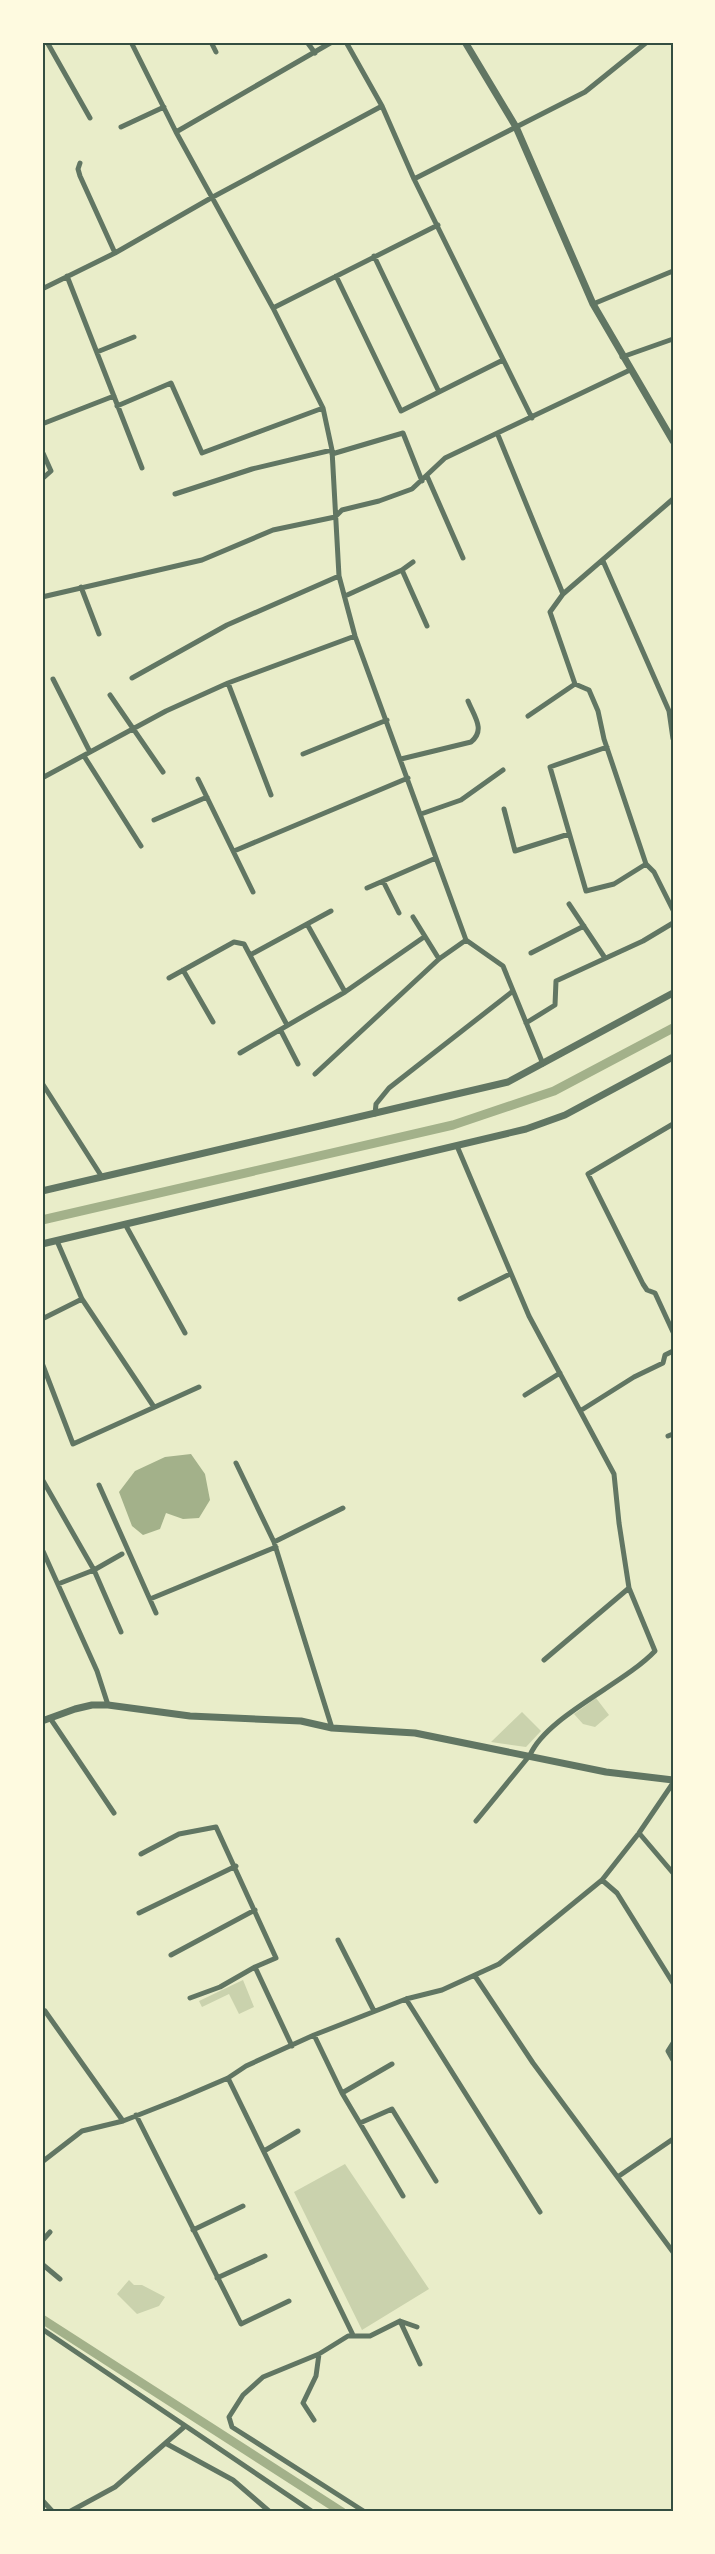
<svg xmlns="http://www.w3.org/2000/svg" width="715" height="2554" font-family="'IBM Plex Sans',sans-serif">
<rect width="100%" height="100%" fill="#e9edc9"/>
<path fill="#cad2ad" d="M596 1698 609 1715 595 1727 583 1724 574 1714Z
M522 1712 541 1731 526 1747 491 1742Z
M243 1980 254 2007 239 2014 229 1994 202 2007 199 2001Z
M345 2164 429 2289 362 2330 294 2192Z
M129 2280 134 2285H142L165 2297 159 2306 137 2314 117 2294Z"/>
<path fill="#a3b18a" d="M191 1454 205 1474 210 1500 199 1518 183 1519 166 1513 160 1529 143 1535 132 1526 119 1492 135 1471 165 1457Z"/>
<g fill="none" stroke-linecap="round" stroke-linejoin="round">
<path stroke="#a3b18a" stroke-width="9" d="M42 1220 453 1125 554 1091 673 1028
M42 2319 342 2512"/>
<path stroke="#617663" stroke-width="5" d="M47 42 90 118
M131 42 176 132 273 308 323 408 332 450 339 576 355 636 466 940 503 966 543 1064
M211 42 216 52
M307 42 315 53
M346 42 382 106 414 179 532 418
M121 127 164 107
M176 132 332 42
M80 163 78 169 80 176 115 253
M414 179 585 92 647 42
M374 256 439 392
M67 276 142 468
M336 276 401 411 503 360
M42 289 115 253 211 198 382 106
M593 304 673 271
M273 308 438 225
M97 352 134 337
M622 357 673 339
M117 406 171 383 202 453 323 408
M42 424 114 396
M498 435 563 594
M42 451 51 471 42 479
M332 454 403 433 422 481
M427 476 463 558
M175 494 252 469 332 450
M603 561 669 711 673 739
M402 570 427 626
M81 587 99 634
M345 596 402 570 413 562
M42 597 202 560 273 530 335 517 342 510 379 501 412 489 445 458 630 370
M132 678 227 625 339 576
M53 679 90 752
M228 683 271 795
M575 684 550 612 563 594 673 499
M110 695 163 772
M528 716 575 684 589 690 598 711 604 739 646 864 654 872 673 910
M607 747 550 767 586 891 614 884 646 864
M303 754 387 720
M84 756 141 846
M401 759 471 742C486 730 474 716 468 701
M42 778 166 711 228 683 355 636
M198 779 253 892
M504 809 515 851 569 834
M421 814 461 800 503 770
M154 820 207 797
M234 851 408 778
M383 881 399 913
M367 888 436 858
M569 904 605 958
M413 917 439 959
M307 924 345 992
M531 953 584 926
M250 955 331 911
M183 970 213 1022
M169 978 234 942 244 944 287 1025
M526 1023 555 1005 556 981 643 941 673 923
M281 1031 298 1064
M240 1053 345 992 424 937
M315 1074 439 959 466 940
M42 1083 102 1177
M375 1114 376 1104 389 1088 513 991
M673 1124 588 1174 643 1284 647 1290 655 1293 673 1332
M457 1146 529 1316 614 1474 619 1523 629 1588 655 1651C624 1684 547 1716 530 1755L476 1821
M125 1224 185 1333
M57 1241 82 1299 154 1407
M460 1299 510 1274
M42 1319 82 1299
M42 1363 73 1444 199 1387
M525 1395 560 1373
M580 1411 634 1377 663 1363 665 1355 673 1351
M668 1436 673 1434
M236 1463 274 1542 332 1728
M42 1479 94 1570 121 1632
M99 1485 156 1613
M274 1542 343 1508
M42 1549 97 1671 108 1705
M58 1584 94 1570 122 1554
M150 1599 276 1547
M544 1660 629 1588
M50 1718 114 1813
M639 1833 673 1873
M141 1854 179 1834 216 1827 276 1958 255 1967 292 2046
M602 1880 617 1893 673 1983
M139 1913 236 1866
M338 1940 374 2011
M171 1955 255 1910
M475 1976 533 2063 673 2252
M190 1998 220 1987 255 1967
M406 1999 540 2212
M45 2011 123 2121
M314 2035 342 2093 403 2196
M673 2043 668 2051 673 2060
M228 2078 353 2335
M342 2093 392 2064
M136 2115 241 2324 289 2301
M360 2123 392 2109 436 2181
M264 2151 298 2131
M42 2162 82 2131 123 2121 179 2099 228 2078 246 2066 314 2035 406 1999 442 1990 499 1964 602 1880 639 1833 673 1783
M619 2176 673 2139
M193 2230 243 2206
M42 2241 50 2232
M42 2264 60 2279
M217 2278 265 2256
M400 2321 420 2364
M42 2329 313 2512
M314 2420 303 2403 316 2376 319 2354
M167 2444 233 2480 270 2512
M42 2500 53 2512
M69 2512 115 2487 184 2427
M365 2512 232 2427 229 2417 243 2395 263 2377 319 2354 348 2336H370L400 2321 417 2327"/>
<path stroke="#617663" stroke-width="7" d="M465 42 516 127 593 304 673 441
M42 1191 508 1082 673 993
M42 1244 526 1129 565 1115 673 1057
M42 1721 75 1709 92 1705H108L190 1716 301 1721 332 1728 415 1733 606 1772 673 1780"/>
</g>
<rect width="715" height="2554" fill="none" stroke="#fefae0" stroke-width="87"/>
<rect x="44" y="44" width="628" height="2466" fill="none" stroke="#344e41" stroke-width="2"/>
</svg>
